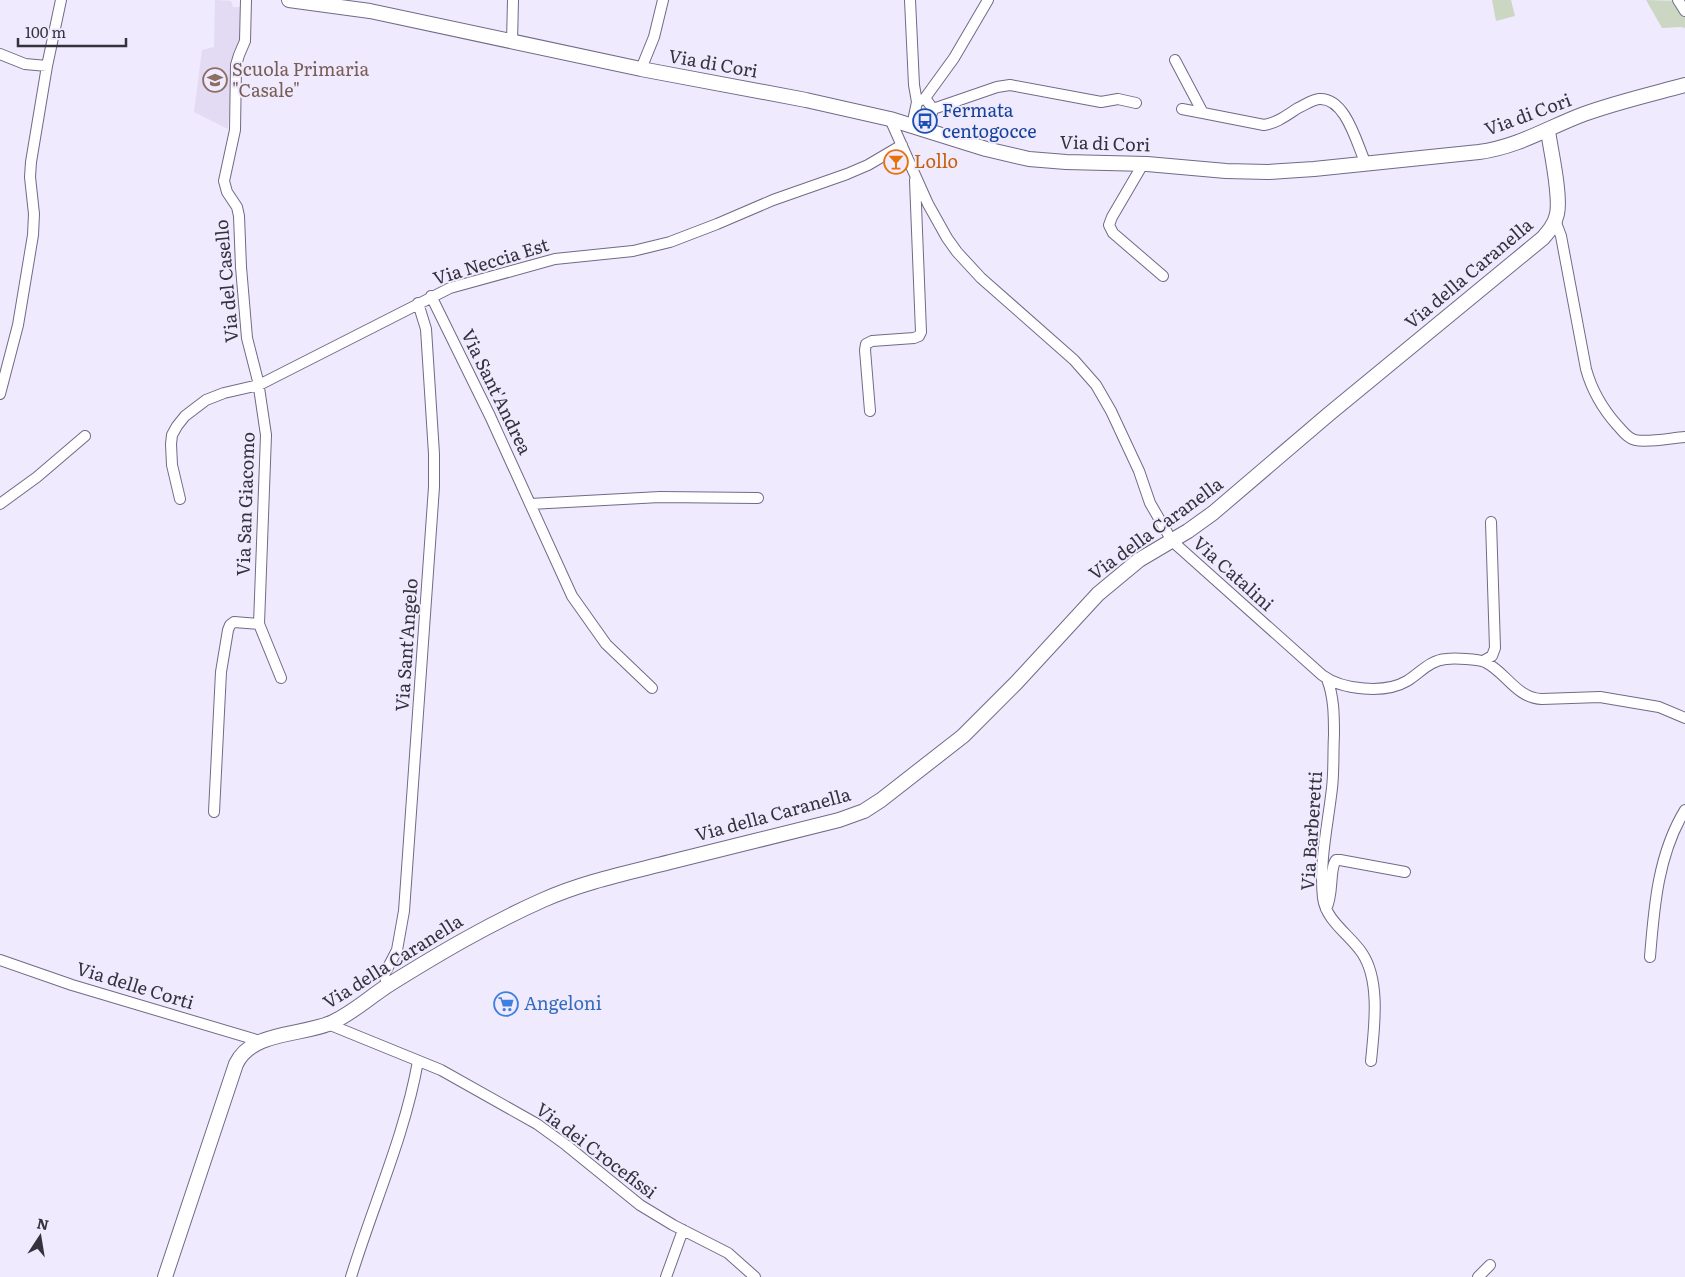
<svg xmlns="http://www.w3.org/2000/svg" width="1685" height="1277" font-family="Literata,serif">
<rect width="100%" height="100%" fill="#efeafe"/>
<path fill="#e2dbf3" d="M215 0 231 1 233 7H240L241 41 233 52 228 129 194 112 202 50 214 47Z"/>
<path fill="#ccd7c3" d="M1492 0H1511L1515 16 1496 21Z
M1646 0 1685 1V28L1681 27 1662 28Z"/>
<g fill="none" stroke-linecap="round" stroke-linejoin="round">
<g stroke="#726a86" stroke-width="12">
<path id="minor" d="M246 0 245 41 239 55 236 65 235 130 224 181 227 192 237 207 239 216 241 267 247 338 258 381 266 435 259 624 281 678
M910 0 914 85 917 102
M1678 0 1685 11
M512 42 513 0
M0 54 25 64 47 66
M1175 60 1203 113 1264 125C1277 123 1287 115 1298 108 1305 105 1311 100 1319 99 1346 97 1357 145 1366 164
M641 69 654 37 663 0
M925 98 954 58 988 0
M933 109 997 87 1010 85 1101 102 1118 99 1136 103
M1182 109 1203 113
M890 119 928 204 947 238 957 252 981 278 1074 360 1096 385 1111 411 1139 471 1150 503 1172 541 1322 675C1342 690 1385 694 1407 681 1420 673 1430 660 1446 659 1455 658 1477 659 1485 662 1506 672 1516 698 1542 699L1600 697 1659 707 1685 718
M912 126 917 102 925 98 933 109 927 131
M1143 164 1112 217 1109 225 1113 233 1163 276
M1555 220 1561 236 1586 369C1592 391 1602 408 1617 425 1623 431 1627 438 1635 440 1648 443 1671 438 1685 437
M431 296 490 416 572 596 606 644 652 688
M0 394 18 325 33 235 34 214 30 177 31 162 47 66 61 0
M870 411 865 350 866 344 872 341 914 338 919 336 921 332 915 180
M180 499 172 465 171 444 172 435 177 426 185 416 206 400 224 393 259 385 450 288 555 259 633 251 670 242 717 224 773 200 847 174 868 165 902 145
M0 504 37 477 85 436
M530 504 660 497 758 498
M1483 661 1492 656 1495 648 1491 522
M1327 679C1334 697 1334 716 1334 735 1333 753 1334 771 1332 788 1328 824 1319 862 1323 898 1326 921 1350 935 1362 953 1381 981 1374 1029 1371 1061
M214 812 221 672 228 630 230 625 234 622 259 624
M1326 909C1334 894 1329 869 1336 860H1340L1405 872
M1650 957C1654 907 1658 854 1685 810
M0 960 72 985 260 1041
M388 985 384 975 397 950 404 911 434 487V454L426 329 418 303
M328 1024 441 1070 537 1124 566 1145 640 1205 673 1225 728 1253 755 1277
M351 1277C373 1205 405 1135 418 1061
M666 1277 683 1230
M1478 1277 1490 1265"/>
</g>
<g stroke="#726a86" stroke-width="16">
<path id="major" d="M289 0 370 11 641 69 806 100 890 119 986 149 1029 159 1066 162 1147 164 1226 171 1268 172 1314 169 1479 152C1518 147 1549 127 1584 114 1617 102 1652 94 1685 85
M165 1277 236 1064C252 1030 304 1036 333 1022 354 1012 371 996 390 984 440 953 489 924 543 900 583 882 627 873 670 862 726 848 783 834 839 820L864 811 881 800 963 736 1016 683 1098 594 1139 560 1188 531 1213 513 1329 414 1543 238C1549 231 1555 224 1557 214 1561 195 1551 152 1548 131"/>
</g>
<use href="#minor" stroke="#fff" stroke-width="10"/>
<use href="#major" stroke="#fff" stroke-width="14"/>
</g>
<defs>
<g id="school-ring" transform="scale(1.25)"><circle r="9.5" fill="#efeafe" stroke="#8d6e63" stroke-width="1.5"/><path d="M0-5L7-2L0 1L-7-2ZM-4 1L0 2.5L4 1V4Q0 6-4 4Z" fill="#8d6e63"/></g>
<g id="bus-ring" transform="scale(1.25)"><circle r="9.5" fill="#efeafe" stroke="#1a4fb4" stroke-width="1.5"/><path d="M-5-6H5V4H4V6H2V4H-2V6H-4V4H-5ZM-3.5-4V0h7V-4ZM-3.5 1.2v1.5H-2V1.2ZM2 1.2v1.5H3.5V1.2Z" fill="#1a4fb4"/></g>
<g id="bar-ring" transform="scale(1.25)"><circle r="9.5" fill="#efeafe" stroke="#e8710a" stroke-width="1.5"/><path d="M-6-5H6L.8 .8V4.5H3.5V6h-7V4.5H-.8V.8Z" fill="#e8710a"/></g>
<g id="supermarket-ring" transform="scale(1.25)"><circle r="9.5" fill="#efeafe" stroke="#3f7fe0" stroke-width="1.5"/><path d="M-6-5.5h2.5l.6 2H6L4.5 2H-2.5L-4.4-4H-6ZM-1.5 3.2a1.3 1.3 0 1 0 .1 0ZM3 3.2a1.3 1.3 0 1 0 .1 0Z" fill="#3f7fe0"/></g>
</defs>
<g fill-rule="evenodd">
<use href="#school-ring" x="215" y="80"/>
<use href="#bus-ring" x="925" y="121"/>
<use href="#bar-ring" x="896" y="162"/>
<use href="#supermarket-ring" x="506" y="1004"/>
</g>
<g text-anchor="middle" stroke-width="4" stroke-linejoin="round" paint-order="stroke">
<g font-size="18" fill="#35323e" stroke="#efeafe">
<text transform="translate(713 64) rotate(10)" y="6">Via di Cori</text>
<text transform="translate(1528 115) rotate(-20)" y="6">Via di Cori</text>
<text transform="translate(1105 144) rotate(2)" y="6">Via di Cori</text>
<text transform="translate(491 262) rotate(-17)" y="6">Via Neccia Est</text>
<text transform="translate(1469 274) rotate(-40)" y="6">Via della Caranella</text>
<text transform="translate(227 281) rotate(-95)" y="6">Via del Casello</text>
<text transform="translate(496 392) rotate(64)" y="6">Via Sant'Andrea</text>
<text transform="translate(246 504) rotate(-88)" y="6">Via San Giacomo</text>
<text transform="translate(1156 529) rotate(-36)" y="6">Via della Caranella</text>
<text transform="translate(1233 574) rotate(42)" y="6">Via Catalini</text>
<text transform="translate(407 645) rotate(-86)" y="6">Via Sant'Angelo</text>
<text transform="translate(773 815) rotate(-15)" y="6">Via della Caranella</text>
<text transform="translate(1312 831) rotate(-86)" y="6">Via Barberetti</text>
<text transform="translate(393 962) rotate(-32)" y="6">Via della Caranella</text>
<text transform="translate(135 986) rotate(17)" y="6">Via delle Corti</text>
<text transform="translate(596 1151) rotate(37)" y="6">Via dei Crocefissi</text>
</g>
<g font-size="18" fill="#785e54" stroke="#efeafe" text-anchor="start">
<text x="232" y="76">Scuola Primaria<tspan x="232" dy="21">"Casale"</tspan></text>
</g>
<g font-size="18" fill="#164399" stroke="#efeafe" text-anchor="start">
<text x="942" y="117">Fermata<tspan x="942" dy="21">centogocce</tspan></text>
</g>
<g font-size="18" fill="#c56008" stroke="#efeafe" text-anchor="start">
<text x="914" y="168">Lollo</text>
</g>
<g font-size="18" fill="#366cbe" stroke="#efeafe" text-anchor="start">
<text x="524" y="1010">Angeloni</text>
</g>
</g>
<g transform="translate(40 1237) rotate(12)" stroke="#efeafe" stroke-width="4" paint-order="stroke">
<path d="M0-4L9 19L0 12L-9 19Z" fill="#35323e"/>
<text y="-8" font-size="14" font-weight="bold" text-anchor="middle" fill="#35323e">N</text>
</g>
<path d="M18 38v8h108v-8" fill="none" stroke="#35323e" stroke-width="2.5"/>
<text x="25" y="38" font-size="15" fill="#35323e" stroke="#efeafe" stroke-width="4" paint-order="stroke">100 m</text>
</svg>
